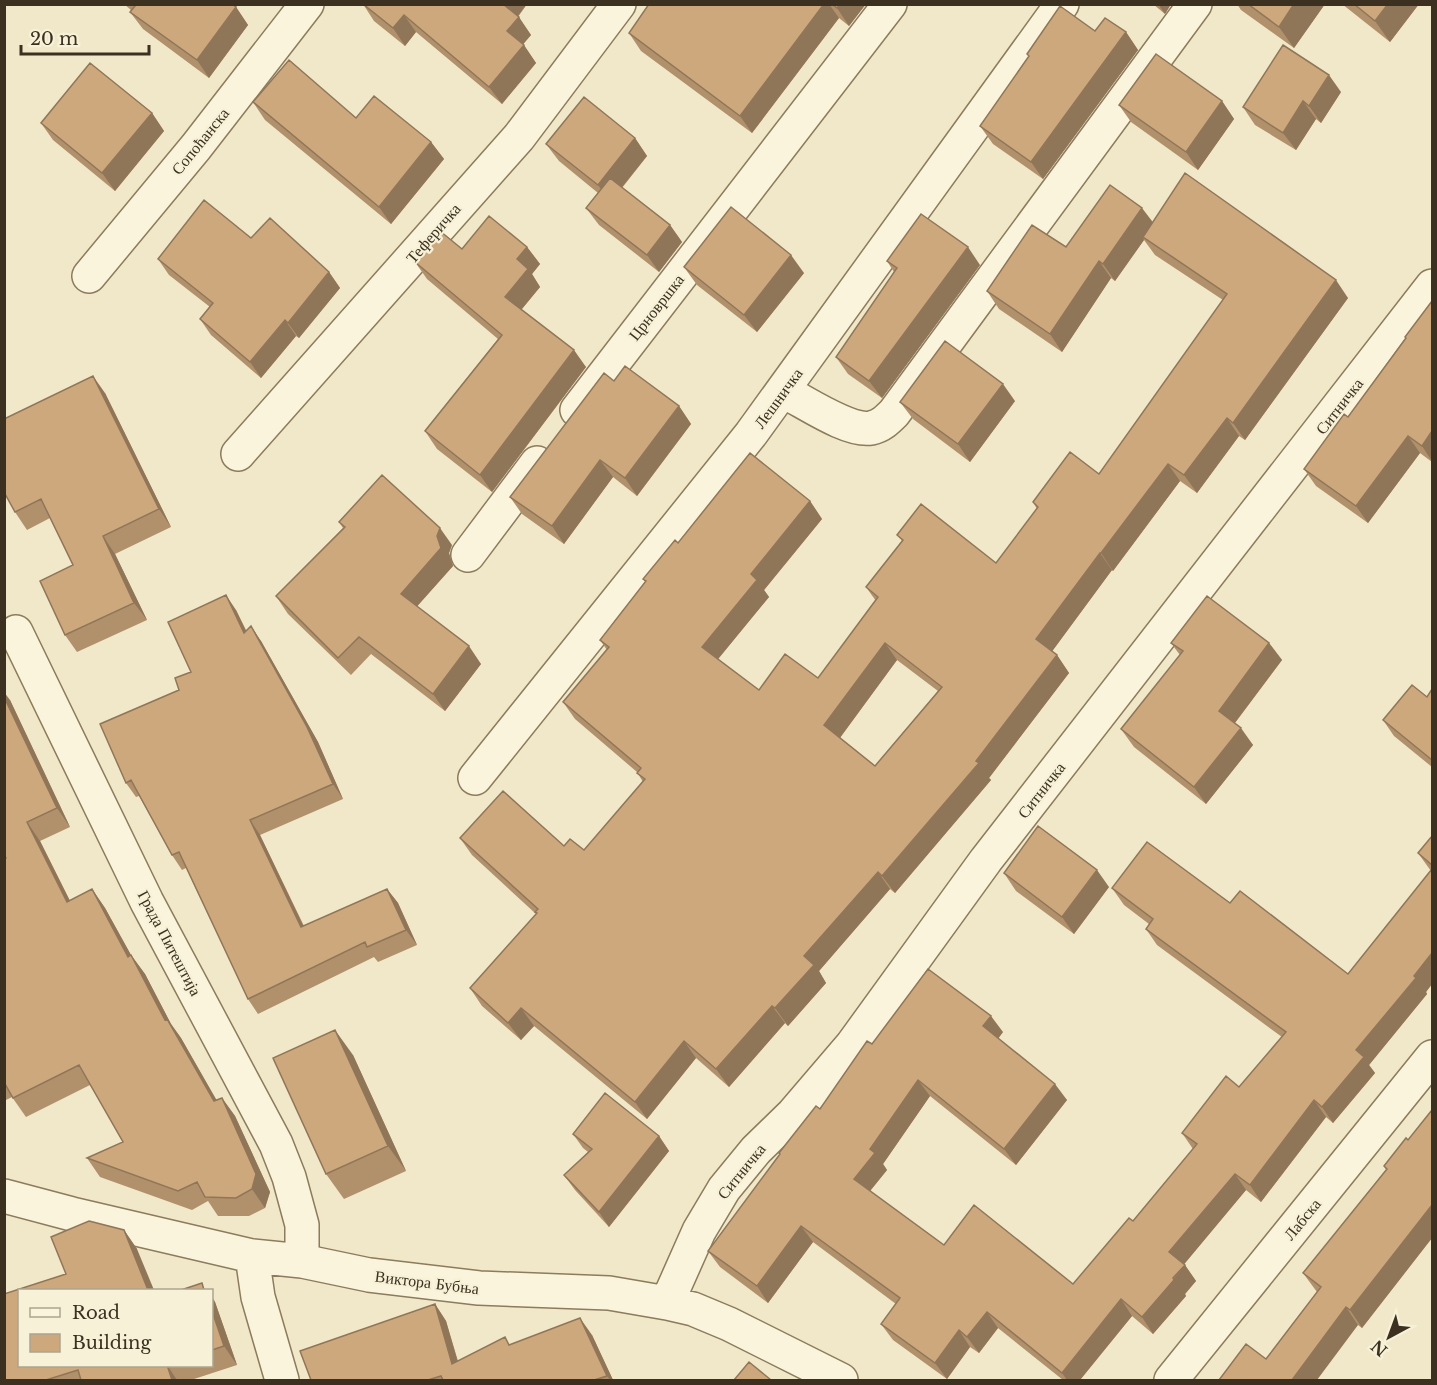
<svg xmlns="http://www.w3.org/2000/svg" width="1437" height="1385" font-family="'Libre Baskerville',serif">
<rect width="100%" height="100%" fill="#f0e8c8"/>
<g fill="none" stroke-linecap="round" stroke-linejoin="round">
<g stroke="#8c7b5c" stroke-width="36">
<path id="minor" d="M89 276 196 147 307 4
M783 391C804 401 848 432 871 428 881 426 887 420 894 413L1195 4
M577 410 890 4
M238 454 519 137 619 4
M468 555 537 463
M16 632 147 902 276 1144 289 1177 302 1225V1261
M475 778 751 434 1062 4
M4 1196 72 1214 252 1256 302 1261 369 1275 479 1288 609 1293 667 1303 693 1309 729 1324 841 1380
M252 1256 258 1297 282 1380
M667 1303 699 1231 724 1189 756 1150 793 1114 852 1045 986 860 1432 286
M1171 1380 1432 1057"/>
</g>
<use href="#minor" stroke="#faf4dc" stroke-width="33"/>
</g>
<path fill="#b1906c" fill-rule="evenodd" d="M124 4H232L236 7 248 25 209 78 143 29 130 12 131 10Z
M363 4H527L518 17 531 35 523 44 536 63 502 104 416 32 405 46 374 21Z
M649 4H866L849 26 839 18 752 133 641 51 629 33Z
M1153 4H1171L1165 14Z
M1237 4H1325L1294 48 1241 10Z
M1342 4H1419L1390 42Z
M1095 31 1126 32 1138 50 1043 179 993 144 980 126 1029 56 1027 54Z
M1341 92 1321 123 1316 119 1296 150 1255 125 1243 107Z
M1222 101 1234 119 1198 170 1131 122 1119 105Z
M253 102 356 118 431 142 444 159 391 224 265 120Z
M152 113 164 131 115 191 53 140 41 123Z
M635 138 647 156 622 188 670 225 682 242 659 272 599 225 586 208 598 193 559 161 546 144Z
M1152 222 1348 298 1245 440 1239 436 1197 493 1180 481 1113 571 1112 570 1052 651 1057 655 1069 673 989 778 991 780 895 893 890 889 819 971 826 983 788 1026 785 1023 729 1087 696 1058 647 1119 534 1026 521 1040 482 1006 470 988 536 914 472 855 460 838 564 846 584 850 643 782 637 772 575 719 563 702 607 650 600 640 645 582 643 579 678 543 810 501 822 519 764 590 769 597 718 659 759 690 818 678 876 601 866 587 902 541 897 535 996 563 1037 509 1033 502 1099 474 1223 300 1155 255 1144 240 1115 281 1111 278 1062 352 999 309 987 291 1066 247ZM897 660 938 691 875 766 840 738Z
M251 238 329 272 340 288 299 338 296 336 261 378 211 335 200 319 210 307 169 275 158 259Z
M527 247 540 264 532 274 540 287 521 310 586 367 492 492 437 449 425 431 498 339 427 279 415 262 462 249Z
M887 261 980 265 882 398 848 374 836 357 894 272Z
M684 267 804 273 757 332 697 285Z
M1432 301V462L1420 453 1368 523 1316 486 1304 469 1348 417Z
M614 381 679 406 691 424 637 496 613 477 564 544 522 514 510 497Z
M105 393 171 527 115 554 147 620 77 652 65 635 73 565 50 518 27 530 15 512Z
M1015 401 970 462 913 419 900 402Z
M339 522 452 545 449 553 453 566 417 606 481 664 445 711 371 654 351 675 288 614 276 596 343 528Z
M236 610 246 630 261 641 318 742 343 799 260 835 304 926 387 889 398 903 417 945 378 962 374 957 258 1014 248 999 186 868 182 870 172 855 139 796 136 797 126 783 179 690Z
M1171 643H1269L1282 660 1235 723 1253 745 1206 804 1134 747 1121 729 1180 655Z
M1432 689V767L1394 736 1383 720 1427 697Z
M10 700 70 827 40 841 70 901 92 889 105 908 131 955 145 974 171 1024 181 1038 216 1100 222 1098 235 1116 270 1192 265 1208 249 1216H218L208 1201 192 1210 100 1177 87 1158 123 1142 90 1085 26 1117 12 1097 4 1101V859L6 858Z
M1432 836V984L1426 992 1427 994 1369 1065 1375 1073 1333 1123 1326 1117 1261 1202 1246 1190 1184 1264 1196 1281 1185 1294 1186 1296 1153 1334 1132 1316 1080 1380H1063L998 1328 979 1353 970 1347 947 1379 893 1340 881 1324 896 1304 813 1242 768 1303 720 1267 708 1251 872 1044 1003 1032 998 1038 1067 1100 1016 1165 930 1096 883 1164 887 1170 870 1191 944 1245 1073 1284 1133 1221 1193 1149 1182 1133 1239 1087 1282 1037 1157 945 1146 929 1149 924 1124 905 1112 888 1230 903 1348 974 1431 871 1418 853Z
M1004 873 1109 887 1074 934 1016 891Z
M353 1055 406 1171 344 1199 326 1174Z
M1432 1110V1238L1362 1328 1358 1325 1266 1359 1317 1292 1303 1273 1386 1170 1384 1166 1408 1140Z
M573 1134 659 1136 669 1151 609 1227 575 1190 564 1175 588 1152 583 1148Z
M124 1230 137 1249 20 1365H212V1297L215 1302 237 1365 191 1380H4L66 1274Z
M435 1304 446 1321 458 1361 510 1345 592 1335 613 1380H311Z"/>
<path fill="#907658" d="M503 4H527L514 21Z
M824 4H829L839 18 752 133 740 116Z
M840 4H866L849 26 837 8Z
M1158 4H1171L1165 14Z
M1294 4H1325L1294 48 1279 27Z
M1388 4H1419L1390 42 1375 21Z
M236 7 248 25 209 78 197 60Z
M404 15 416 32 405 46 393 28Z
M519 17 531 35 520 48 507 31Z
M1126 32 1138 50 1043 179 1031 162Z
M524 45 536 63 502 104 489 87Z
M1329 75 1341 92 1321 123 1309 106Z
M1222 101 1234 119 1198 170 1186 152Z
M1303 101 1316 119 1296 150 1283 133Z
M152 113 164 131 115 191 102 173Z
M635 138 647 156 610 202 598 185Z
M431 142 444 159 391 224 379 207Z
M1142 208 1155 225 1143 237 1144 240 1115 281 1103 264Z
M670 225 682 242 659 272 647 255Z
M527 247 540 264 532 274 540 287 517 315 505 297 517 259Z
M968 247 980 265 882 398 869 381Z
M791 255 804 273 757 332 744 315Z
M1099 261 1111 278 1062 352 1050 334Z
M329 272 340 288 299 338 288 323Z
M1336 280 1348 298 1245 440 1233 423Z
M285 320 296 336 261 378 250 362Z
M574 350 586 367 492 492 480 475Z
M93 376 105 393 171 527 159 509Z
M1003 384 1015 401 970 462 958 444Z
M679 406 691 424 637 496 625 478Z
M1227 418 1239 436 1197 493 1184 475Z
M1432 431V461L1422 446Z
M1408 436 1420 453 1368 523 1356 506Z
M600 460 613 477 564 544 552 526Z
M1168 464 1180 481 1113 571 1101 553Z
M810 501 822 519 764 590 769 597 714 664 702 647 751 574Z
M440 528 452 545 449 553 453 566 413 611 401 594 437 536Z
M103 536 115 554 147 620 134 603Z
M1100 553 1112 570 1048 657 1036 639Z
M226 595 236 610 254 648 244 633Z
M251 626 261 641 318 742 343 799 333 784Z
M885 643 897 660 836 743 824 725Z
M1269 643 1282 660 1231 728 1219 711Z
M469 646 481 664 445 711 433 694Z
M1057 655 1069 673 989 778 991 780 895 893 882 876 976 761Z
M4 692 10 700 70 827 57 808 4 697Z
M1241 728 1253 745 1206 804 1194 787Z
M250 820 260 835 311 942 301 927Z
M27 822 40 841 80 921 67 902Z
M1097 870 1109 887 1074 934 1062 917Z
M878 872 890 889 819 971 826 983 788 1026 775 1008 804 956Z
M92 889 105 908 142 975 128 957Z
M387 889 398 903 417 945 406 930Z
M1432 953V984L1426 992 1427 994 1369 1065 1375 1073 1333 1123 1322 1107 1356 1050Z
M131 955 145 974 171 1024 181 1038 228 1120 214 1101 165 1020Z
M772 1006 785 1023 729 1087 716 1069Z
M521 1008 534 1026 521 1040 508 1023Z
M991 1016 1003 1032 995 1043 983 1026Z
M335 1030 353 1055 406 1171 388 1146Z
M684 1041 696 1058 647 1119 635 1102Z
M918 1080 930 1096 883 1164 887 1170 866 1196 854 1179 870 1149Z
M1055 1084 1067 1100 1016 1165 1004 1149Z
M222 1098 235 1116 270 1192 265 1208 252 1189Z
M1314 1100 1326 1117 1261 1202 1250 1185Z
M659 1136 669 1151 609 1227 599 1212Z
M1235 1174 1246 1190 1181 1268 1169 1252Z
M1432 1205V1238L1362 1328 1350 1310Z
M801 1226 813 1242 768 1303 757 1286Z
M124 1230 137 1249 154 1290H148Z
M1185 1265 1196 1281 1185 1294 1186 1296 1153 1334 1142 1317Z
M212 1297 215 1302 237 1365 224 1346 212 1311Z
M1121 1299 1132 1316 1080 1380H1067L1062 1373Z
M435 1304 446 1321 463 1380 452 1364Z
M1346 1307 1358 1325 1317 1380H1292Z
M987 1312 998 1328 979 1353 967 1337Z
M580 1318 592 1335 613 1380H610L607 1376Z
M959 1330 970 1347 947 1379 935 1363Z
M167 1365 177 1380H172Z"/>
<path fill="#cea87d" stroke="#907658" stroke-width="1.5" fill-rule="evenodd" d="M133 4H232L236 7 197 60 130 12 135 6Z
M363 4H503L519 17 507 31 524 45 489 87 404 15 393 28Z
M649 4H824L740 116 629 33Z
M832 4H840L837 8Z
M1248 4H1294L1279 27Z
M1354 4H1388L1375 21Z
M1060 6 1095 31 1105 18 1126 32 1031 162 980 126 1029 56 1027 54Z
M1283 45 1329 75 1309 106 1303 101 1283 133 1243 107Z
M1156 54 1222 101 1186 152 1119 105Z
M289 60 356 118 374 96 431 142 379 207 253 102Z
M90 63 152 113 102 173 41 123Z
M584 97 635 138 598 185 546 144Z
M1185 173 1336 280 1233 423 1227 418 1184 475 1168 464 1101 553H1100L1036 639 1057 655 976 761 979 763 882 876 878 872 804 956 814 965 775 1008 772 1006 716 1069 684 1041 635 1102 521 1008 508 1023 470 988 537 913 535 912 538 909 460 838 503 791 564 846 570 839 584 850 645 779 637 773 641 768 563 702 609 647 600 640 646 581 643 579 675 540 678 543 750 453 810 501 751 574 757 580 702 647 759 690 785 654 818 678 878 597 866 587 903 540 897 535 921 504 996 563 1038 507 1033 502 1070 452 1099 474 1227 294 1143 237ZM885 643 942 687 875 766 824 725Z
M610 178 670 225 647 255 586 208Z
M1110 185 1142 208 1103 264 1099 261 1050 334 987 291 1032 225 1066 247Z
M204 200 251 238 270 218 329 272 288 323 285 320 250 362 200 319 213 303 158 259Z
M731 207 791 255 744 315 684 267Z
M921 214 968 247 869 381 836 357 897 268 887 261Z
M489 216 527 247 517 259 528 269 505 297 574 350 480 475 425 431 502 335 415 262 440 231 462 249Z
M1432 301V431L1422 446 1408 436 1356 506 1304 469 1344 414 1348 417 1406 338 1405 337Z
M945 341 1003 384 958 444 900 402Z
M625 366 679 406 625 478 600 460 552 526 510 497 604 373 614 381Z
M93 376 159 509 103 536 134 603 65 635 40 581 73 565 41 499 15 512 4 492V419Z
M382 475 440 528 437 536 441 548 401 594 469 646 433 694 359 637 338 658 276 596 345 527 339 522Z
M226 595 244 633 251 626 307 727 333 784 250 820 301 927 387 889 406 930 367 947 365 942 248 999 179 852 172 855 131 780 126 783 100 724 179 690 175 678 191 672 168 622Z
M1207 596 1269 643 1219 711 1241 728 1194 787 1121 729 1183 651 1171 643Z
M1412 685 1427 697 1432 689V760L1383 720Z
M4 697 57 808 27 822 67 902 92 889 128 957 131 955 165 1020 167 1019 214 1101 222 1098 256 1174 252 1189 236 1198 205 1197 197 1182 178 1191 87 1158 123 1142 79 1065 13 1098 4 1082V859L6 858 4 854Z
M1038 826 1097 870 1062 917 1004 873Z
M1432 836V865L1418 853Z
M1147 842 1230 903 1240 891 1348 974 1432 869V953L1414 976 1416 978 1356 1050 1364 1057 1322 1107 1314 1100 1250 1185 1235 1174 1169 1252 1185 1265 1173 1278 1174 1280 1142 1317 1121 1299 1062 1373 987 1312 967 1337 959 1330 935 1363 881 1324 900 1298 801 1226 757 1286 708 1251 780 1154 779 1153 816 1106 820 1109 867 1041 872 1044 928 969 991 1016 983 1026 1055 1084 1004 1149 918 1080 870 1149 875 1153 854 1179 944 1245 974 1205 1073 1284 1129 1218 1133 1221 1197 1144 1182 1133 1226 1076 1239 1087 1286 1032 1146 929 1153 919 1112 888Z
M335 1030 388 1146 326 1174 273 1058Z
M605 1093 659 1136 599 1212 564 1175 592 1149 573 1134Z
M1432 1110V1205L1350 1310 1346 1307 1292 1380H1219L1246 1344 1266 1359 1321 1287 1303 1273 1387 1169 1384 1166 1406 1138 1408 1140Z
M89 1221 124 1230 148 1290H20V1365H167L172 1380H81L78 1370 46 1380H4V1294L66 1274 51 1237Z
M202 1283 204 1290H181Z
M435 1304 452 1364 505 1337 509 1345 580 1318 607 1376 594 1380H443L441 1376 428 1380H311L300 1351Z
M212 1311 224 1346 212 1350Z
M749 1362 771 1380H734Z"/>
<g text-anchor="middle" stroke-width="4.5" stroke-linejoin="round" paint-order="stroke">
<g font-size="16" fill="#3c3120" stroke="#f7f1d8">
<text transform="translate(200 141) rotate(-51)" y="6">Сопоћанска</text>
<text transform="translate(433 233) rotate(-49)" y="6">Теферичка</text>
<text transform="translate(656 307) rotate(-52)" y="6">Црновршка</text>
<text transform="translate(778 398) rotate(-54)" y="6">Лешничка</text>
<text transform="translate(1339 406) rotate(-52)" y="6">Ситничка</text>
<text transform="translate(1041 790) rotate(-52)" y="6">Ситничка</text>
<text transform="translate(170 943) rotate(62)" y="6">Града Питештија</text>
<text transform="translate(741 1171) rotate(-51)" y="6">Ситничка</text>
<text transform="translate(1302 1219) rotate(-51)" y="6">Лабска</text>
<text transform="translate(427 1282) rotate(7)" y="6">Виктора Бубња</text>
</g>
</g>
<rect width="1437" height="1385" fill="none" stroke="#3c3120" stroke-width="12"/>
<rect x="18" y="1289" width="195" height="78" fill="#f7f1d8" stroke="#aca48e" stroke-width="1.5"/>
<rect x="30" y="1308" width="30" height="9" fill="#faf4dc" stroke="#aca48e" stroke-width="1.5"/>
<text x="72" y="1319" font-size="18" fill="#3c3120">Road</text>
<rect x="30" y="1334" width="30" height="18" fill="#cea87d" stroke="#aca48e" stroke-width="1.5"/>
<text x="72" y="1349" font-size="18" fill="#3c3120">Building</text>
<g transform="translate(1389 1337) rotate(221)" stroke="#f7f1d8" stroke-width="4.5" paint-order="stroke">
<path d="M0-4.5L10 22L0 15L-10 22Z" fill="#3c3120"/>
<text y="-9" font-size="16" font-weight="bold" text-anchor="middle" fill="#3c3120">N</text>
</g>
<path d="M21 45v9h128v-9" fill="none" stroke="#3c3120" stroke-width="3"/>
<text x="30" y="45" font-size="18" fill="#3c3120" stroke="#f7f1d8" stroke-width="4.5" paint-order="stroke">20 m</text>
</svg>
